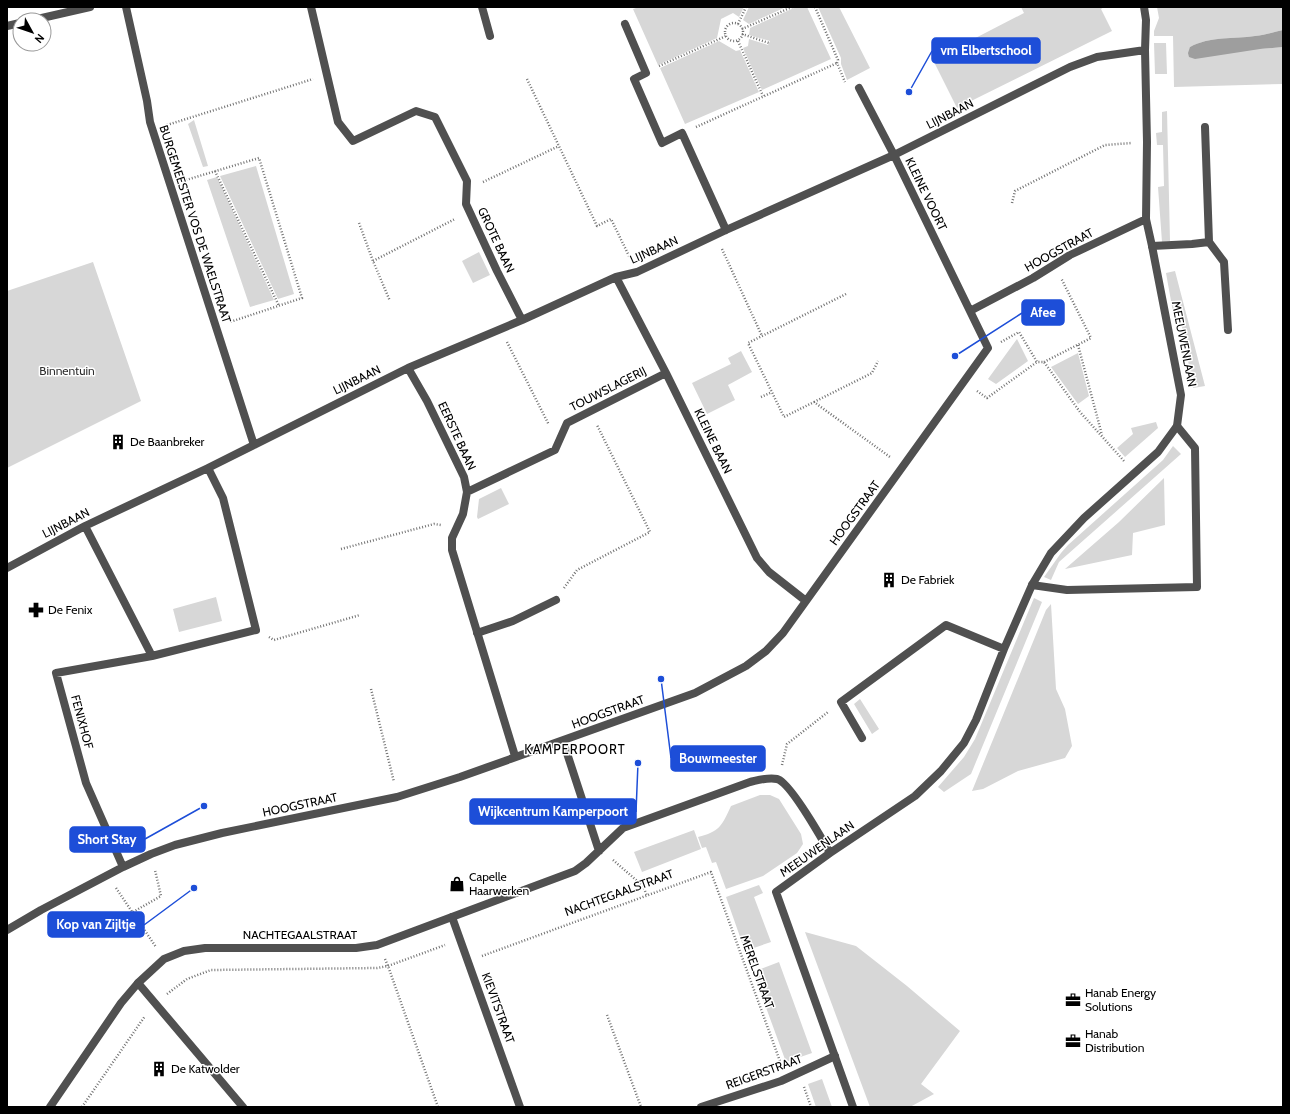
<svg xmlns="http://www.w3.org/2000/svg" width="1290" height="1114" font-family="Cabin,sans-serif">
<rect width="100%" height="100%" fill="#fff"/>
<path fill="#d7d7d7" d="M639 7H744L739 17 733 13 721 19 717 38 658 65 633 9Z
M749 7H786L749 24 743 20Z
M796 7H807L831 59 762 90 743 48 748 46 749 39 768 45 770 41 749 35 750 28Z
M818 7H839L870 68 847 80 841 64V58Z
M1021 7H1104L1101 9 1112 31 957 108 933 60 1024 13Z
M1157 7H1283V30C1274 32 1264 35 1255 36 1234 39 1210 36 1190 47L1260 49 1283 47V84L1174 87 1173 36H1154V31L1159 18Z
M719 41 736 51 740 50 759 92 685 124 660 68Z
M1154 43H1166L1167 74H1155Z
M1167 111 1170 241 1162 242 1158 187 1164 186 1163 145H1157L1156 133 1162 132V112Z
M194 120 208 166 203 167 188 124Z
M256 166 294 294 278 299 220 176Z
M217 177 274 300 250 307 207 180Z
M479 252 490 275 473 283 462 261Z
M93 262 141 401 7 468V291Z
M1175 271 1205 386 1193 388 1179 311 1173 312 1166 273Z
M1017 339 1028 361 996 384 988 379Z
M741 351 752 372 728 385 735 400 707 414 692 383 731 364 728 358Z
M1078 353 1089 396 1078 404 1051 367Z
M1156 422 1158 428 1125 457 1117 448 1133 434 1131 428Z
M1173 446 1181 454 1059 562 1051 580 1044 577 1061 553 1068 545 1163 460Z
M1164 478 1165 525 1133 533 1132 555 1065 569 1119 522Z
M501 488 509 504 478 519 477 517 479 499Z
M216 597 222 621 179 632 173 609Z
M1034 598 1042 602 971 774 944 792 938 787 964 757 975 739Z
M1051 604 1056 689 1065 709 1072 746 1065 758 1018 771 983 789 972 791 1046 610Z
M860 699 879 729 872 734 854 704Z
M760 795H770L779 799 801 834 803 844 797 853 763 876 726 889 716 862 712 863 706 847 702 848 698 837C719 832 722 826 731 806Z
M694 830 701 849 642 872 634 852Z
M759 885 763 893 754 897 771 942 745 951 726 897Z
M805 932 856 946 907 986 960 1031 921 1084 934 1094 910 1107H870Z
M779 962 812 1053 786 1062 753 972Z
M822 1079 832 1107H816L808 1084Z"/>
<path fill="#9e9e9e" d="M1283 30V47L1260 49 1195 59 1189 57 1188 53 1190 47C1210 36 1234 39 1255 36 1264 35 1274 32 1283 30Z"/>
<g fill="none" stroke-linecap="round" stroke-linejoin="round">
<path stroke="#727272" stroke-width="2.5" stroke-dasharray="1 2" stroke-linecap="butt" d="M815 7 838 60 837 63 845 82
M725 32a9 9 0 1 1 18 0a9 9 0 1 1-18 0Z
M738 24 746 7
M742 29 792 7
M742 34 769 43
M738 41 763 96
M659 66 726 36
M527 79 597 226 611 219 630 258
M167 125 313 79
M696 127 837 63
M215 171 279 306
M186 180 259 158 302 298 230 322
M483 182 559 146
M1012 203 1015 191 1105 145 1132 143
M359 223 373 261 390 301
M722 249 762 336
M373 261 455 219
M846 294 748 343 784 417 814 402 890 457
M507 342 549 425
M1001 342 1019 332 1037 362H1044L1080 412 1124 461
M1078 345 1102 435
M1044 362 1091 338 1061 278
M977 391 987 398 1037 362
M761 397 772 392
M814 402 872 373 878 361
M341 549 434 524 441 525
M564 588 577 570 650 532 597 425
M269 637 274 640 360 615
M371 689 394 782
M782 765 787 744 828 712
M613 860 643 886 647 896
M116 888 156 947
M133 912 161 896 155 870
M482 956 711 872 781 1064
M385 959 388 966 438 1107
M167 994 187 979 211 970 377 968 388 966 445 945
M607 1015 641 1107
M804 1087 811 1107
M82 1107 145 1016"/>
<path stroke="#505050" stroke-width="8" d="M482 7 490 36
M1205 127 1209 242 1224 262 1228 330
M1152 246 1192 244 1209 242
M1032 585 1067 590 1197 587 1195 448 1177 426
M477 633 513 621 556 600"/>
<path stroke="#505050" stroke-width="8" d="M452 917 520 1107
M138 983 243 1107
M701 1107 781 1081 835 1056"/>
<path stroke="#505050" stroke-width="8" d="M126 7 147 101 150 122 254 445
M311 7 338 122 353 141 416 111 435 117 467 181 466 204 497 271 522 320
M33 20 90 7
M625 24 646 73 634 79 662 143 682 133 726 230
M7 26 20 23
M616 277 666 373 757 558 769 572 806 601
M970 311 1033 278 1070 255 1146 219
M408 368 427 401 464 477 467 492 463 514 452 538V550L515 756
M467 492 555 450 567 423 666 373
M85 526 152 656
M7 568 85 526 208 468 408 368 522 320 616 277 637 272 726 230 894 155 1070 67 1097 57 1145 50
M862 738 841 702 946 625 1004 649
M563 741 599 851
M123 867 86 783 56 673 152 656 256 630 223 498 208 468
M7 930 41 910 123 867 151 854 175 845 222 833 397 797 460 777 695 693 746 666 766 651 783 633 988 348 894 155 859 88
M50 1107 121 1003 138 983 164 959 184 951 205 948H356L377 945 575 871 586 863 623 828 750 782C759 780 768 777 777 779 790 782 822 839 830 853
M853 1107 776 892 830 853 915 796 941 771 964 743 976 720 1004 649 1032 585 1051 553 1084 518 1158 452 1177 426 1181 395 1152 246 1146 219 1147 142 1145 50 1146 20 1144 7"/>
</g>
<defs>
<g id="building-bare" transform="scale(1.2)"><path d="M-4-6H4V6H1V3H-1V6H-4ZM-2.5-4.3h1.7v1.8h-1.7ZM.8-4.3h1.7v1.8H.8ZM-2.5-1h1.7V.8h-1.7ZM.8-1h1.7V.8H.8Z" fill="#000" stroke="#fff" stroke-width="2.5" paint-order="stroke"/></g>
<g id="pharmacy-bare" transform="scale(1.2)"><path d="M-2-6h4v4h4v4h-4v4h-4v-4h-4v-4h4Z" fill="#000" stroke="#fff" stroke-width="2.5" paint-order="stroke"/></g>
<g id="shop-bare" transform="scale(1.2)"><path d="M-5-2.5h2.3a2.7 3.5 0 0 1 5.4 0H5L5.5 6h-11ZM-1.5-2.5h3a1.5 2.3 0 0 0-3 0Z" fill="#000" stroke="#fff" stroke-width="2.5" paint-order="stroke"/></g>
<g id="office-bare" transform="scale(1.2)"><path d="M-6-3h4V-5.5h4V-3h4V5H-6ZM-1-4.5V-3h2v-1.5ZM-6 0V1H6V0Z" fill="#000" stroke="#fff" stroke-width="2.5" paint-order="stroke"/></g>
</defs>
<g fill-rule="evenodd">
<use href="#building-bare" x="118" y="442"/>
<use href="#building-bare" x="889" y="580"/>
<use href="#pharmacy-bare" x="36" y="610"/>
<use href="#shop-bare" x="457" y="884"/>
<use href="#office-bare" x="1073" y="1000"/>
<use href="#office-bare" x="1073" y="1041"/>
<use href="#building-bare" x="159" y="1069"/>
</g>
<g text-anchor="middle" stroke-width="3" stroke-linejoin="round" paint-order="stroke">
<g font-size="12" fill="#000" stroke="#fff">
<text transform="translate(950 114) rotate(-27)" y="4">LIJNBAAN</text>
<text transform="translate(926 194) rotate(64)" y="4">KLEINE VOORT</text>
<text transform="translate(195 224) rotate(72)" y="4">BURGEMEESTER VOS DE WAELSTRAAT</text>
<text transform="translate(496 240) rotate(65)" y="4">GROTE BAAN</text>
<text transform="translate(654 250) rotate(-24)" y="4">LIJNBAAN</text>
<text transform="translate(1059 250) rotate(-29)" y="4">HOOGSTRAAT</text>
<text transform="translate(1184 344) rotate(79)" y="4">MEEUWENLAAN</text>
<text transform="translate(357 380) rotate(-26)" y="4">LIJNBAAN</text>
<text transform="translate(608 389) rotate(-27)" y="4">TOUWSLAGERIJ</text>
<text transform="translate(457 436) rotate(65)" y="4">EERSTE BAAN</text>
<text transform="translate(713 441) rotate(64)" y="4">KLEINE BAAN</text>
<text transform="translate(855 513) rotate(-54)" y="4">HOOGSTRAAT</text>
<text transform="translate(66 523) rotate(-27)" y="4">LIJNBAAN</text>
<text transform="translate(608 712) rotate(-20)" y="4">HOOGSTRAAT</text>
<text transform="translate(82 722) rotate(75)" y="4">FENIXHOF</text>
<text transform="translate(300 805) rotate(-12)" y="4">HOOGSTRAAT</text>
<text transform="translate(817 849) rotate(-35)" y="4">MEEUWENLAAN</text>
<text transform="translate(619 893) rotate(-20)" y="4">NACHTEGAALSTRAAT</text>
<text x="300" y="939">NACHTEGAALSTRAAT</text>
<text transform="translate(757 972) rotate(70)" y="4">MERELSTRAAT</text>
<text transform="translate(498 1008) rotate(70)" y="4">KIEVITSTRAAT</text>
<text transform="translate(764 1072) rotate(-20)" y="4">REIGERSTRAAT</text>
</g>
<g font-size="12" fill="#2e2e2e" stroke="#fff">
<text x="67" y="375">Binnentuin</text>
</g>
<g font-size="12" fill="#000" stroke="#fff" text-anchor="start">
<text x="130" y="446">De Baanbreker</text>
<text x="901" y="584">De Fabriek</text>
<text x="48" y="614">De Fenix</text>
<text x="469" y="881">Capelle<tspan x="469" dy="14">Haarwerken</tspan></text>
<text x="1085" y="997">Hanab Energy<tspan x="1085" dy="14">Solutions</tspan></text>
<text x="1085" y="1038">Hanab<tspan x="1085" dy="14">Distribution</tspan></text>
<text x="171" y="1073">De Katwolder</text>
</g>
<g font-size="13" letter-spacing="1" fill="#000" stroke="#fff">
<text x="575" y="754">KAMPERPOORT</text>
</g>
</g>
<path fill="none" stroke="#1d4ed8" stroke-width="1.5" d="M909 92L932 51M955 356L1022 313M661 679L671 758M638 763L636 812M204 806L145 839M194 888L144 925"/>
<g fill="#1d4ed8" stroke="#fff" stroke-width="1.5">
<circle cx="909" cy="92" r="4"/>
<circle cx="955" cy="356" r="4"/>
<circle cx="661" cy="679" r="4"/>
<circle cx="638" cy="763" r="4"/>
<circle cx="204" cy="806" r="4"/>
<circle cx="194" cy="888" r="4"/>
</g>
<g fill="#1d4ed8" stroke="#1d4ed8" stroke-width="1.5">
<rect x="932" y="38" width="108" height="25" rx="4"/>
<rect x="1022" y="300" width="42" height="25" rx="4"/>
<rect x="671" y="746" width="94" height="25" rx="4"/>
<rect x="470" y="799" width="166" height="25" rx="4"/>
<rect x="70" y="827" width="75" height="25" rx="4"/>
<rect x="48" y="912" width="96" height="25" rx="4"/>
</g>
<g font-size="13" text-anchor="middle" font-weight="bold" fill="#fff">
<text x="986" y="55">vm Elbertschool</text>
<text x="1043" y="317">Afee</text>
<text x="718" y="763">Bouwmeester</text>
<text x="553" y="816">Wijkcentrum Kamperpoort</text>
<text x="107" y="844">Short Stay</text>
<text x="96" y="929">Kop van Zijltje</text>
</g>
<rect width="1290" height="1114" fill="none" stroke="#000000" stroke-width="16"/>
<g transform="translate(32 32) rotate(130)"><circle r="19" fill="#ffffff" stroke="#999999"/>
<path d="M0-3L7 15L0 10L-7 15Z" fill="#000000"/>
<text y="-6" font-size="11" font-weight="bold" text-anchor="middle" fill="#000000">N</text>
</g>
</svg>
